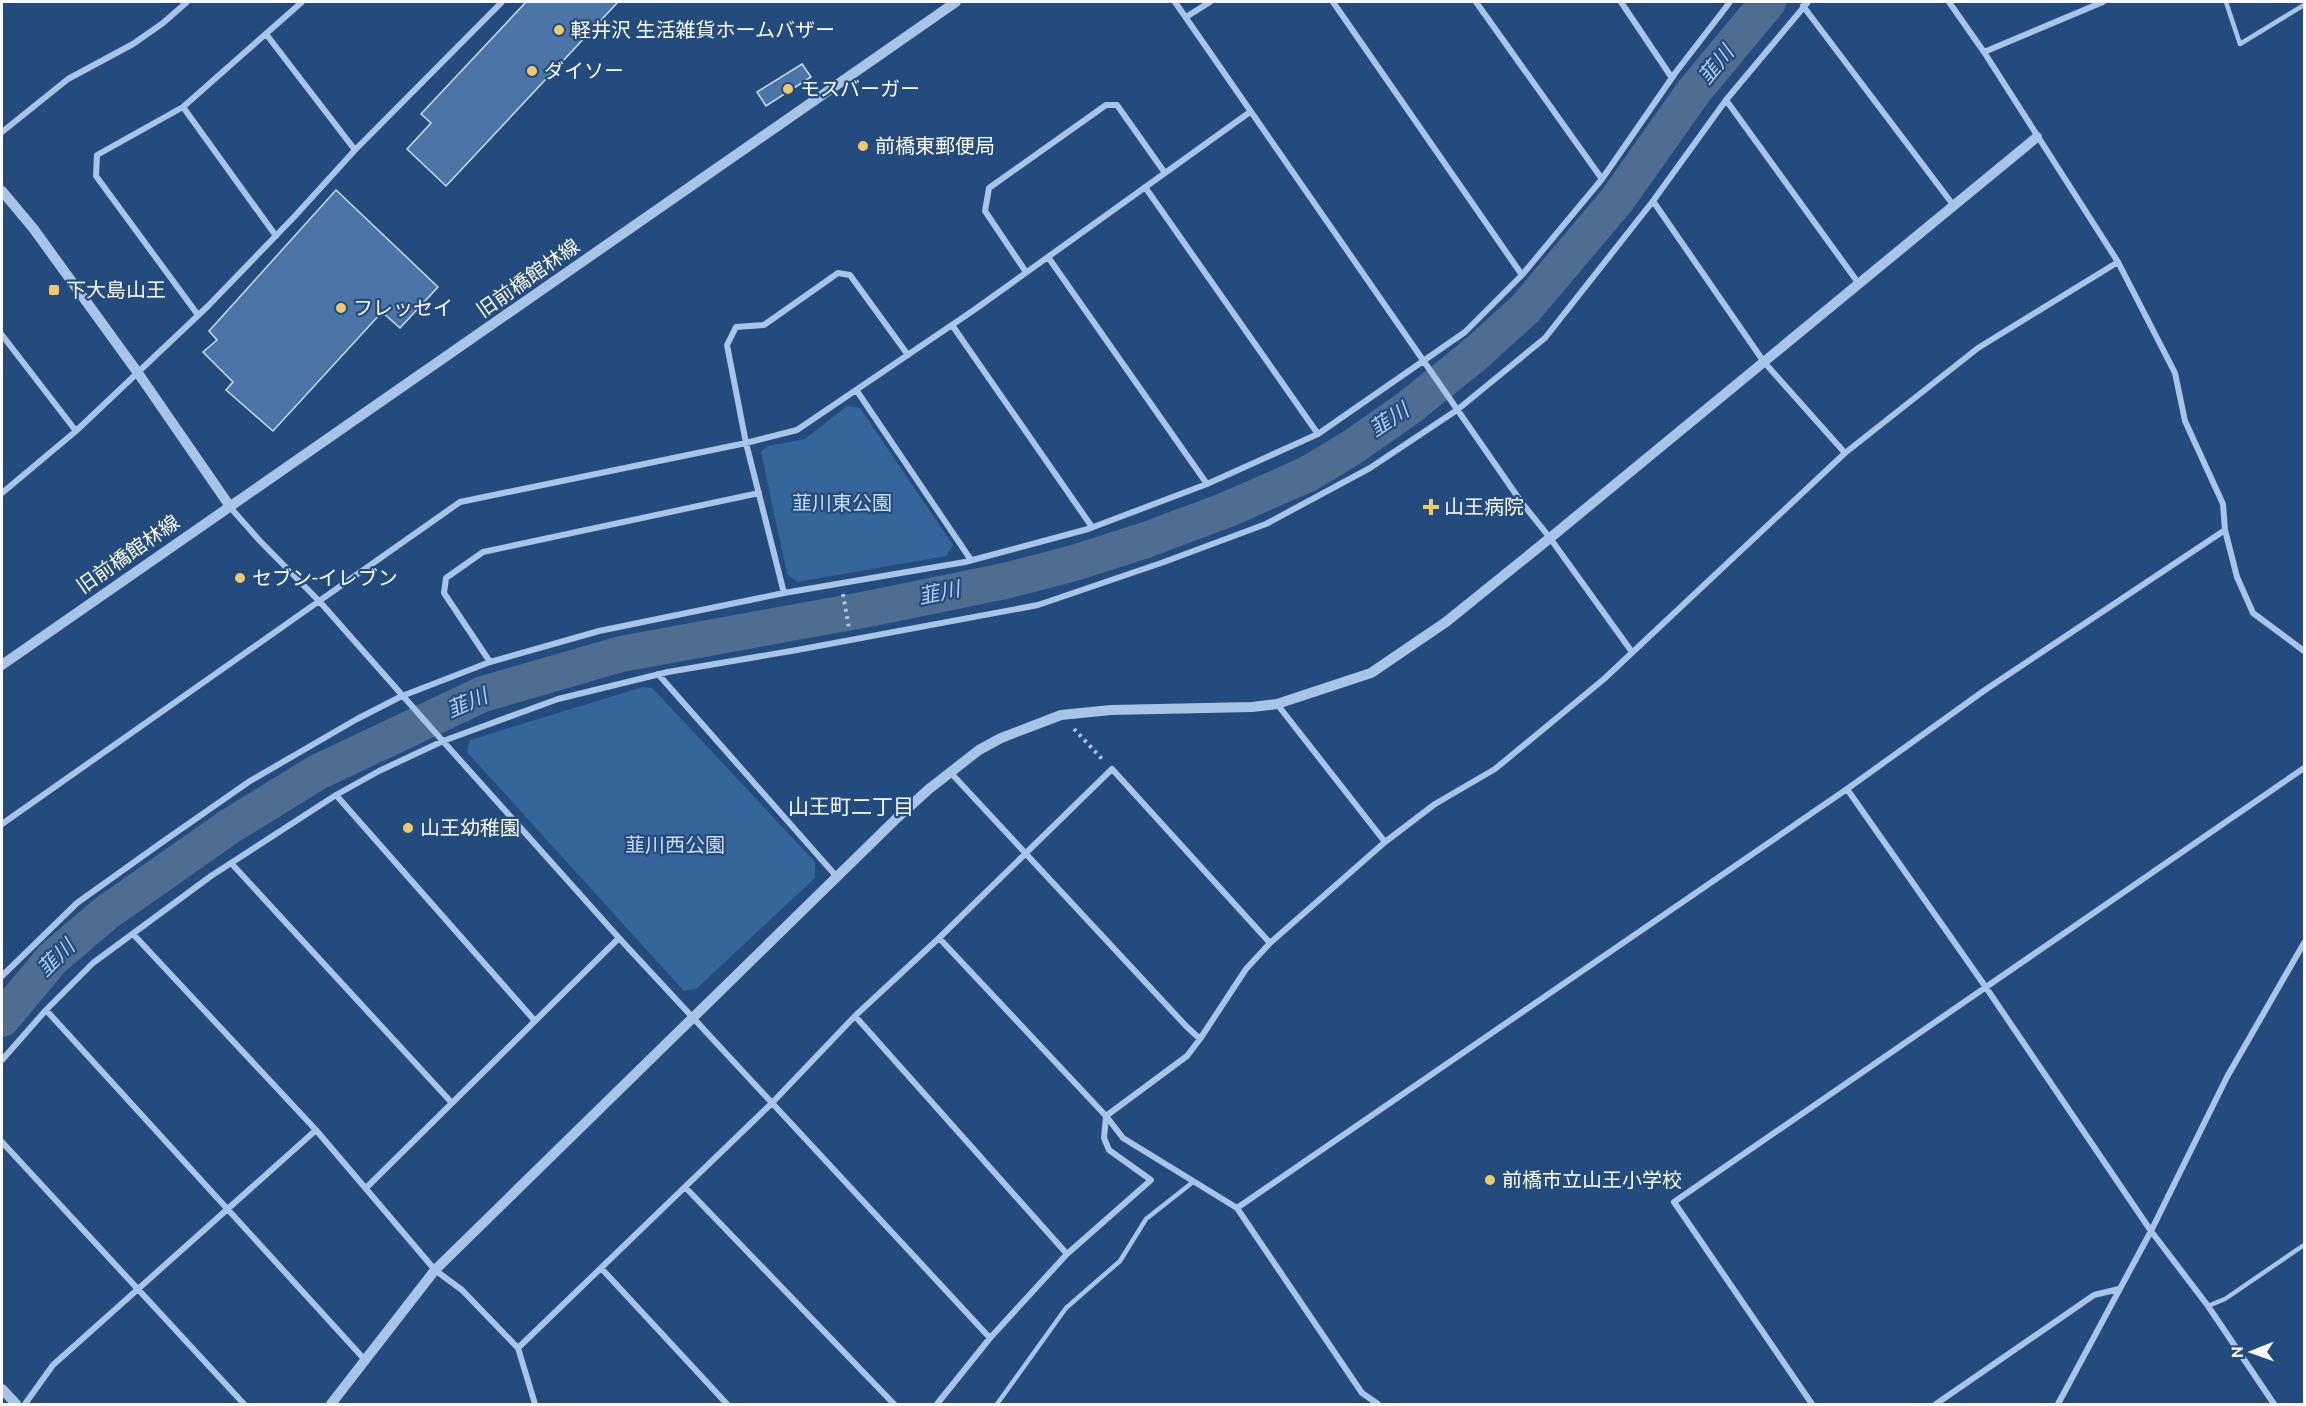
<svg xmlns="http://www.w3.org/2000/svg" width="2306" height="1406" font-family="Ubuntu,'Noto Sans JP',sans-serif">
<rect width="100%" height="100%" fill="#234b7e"/>
<path fill="#36659b" d="M847 406 860 408 953 545 946 556 798 582 787 574 761 452 768 446 805 439Z
M643 687 652 688 658 694 815 862V878L696 989 684 991 467 752 470 740Z"/>
<g fill="none" stroke-linecap="round" stroke-linejoin="round">
<path stroke="#4f6c91" stroke-width="36" d="M2 1019 52 959 106 913 230 826 318 772 483 694 621 654 873 608 1009 580 1074 563 1146 540 1226 510 1308 474 1351 448 1407 409 1473 356 1525 309 1617 200 1694 91 1768 2"/>
</g>
<path fill="#4b75a7" stroke="#cbdef5" stroke-width="1.5" d="M526 2H618L446 186 407 149 431 123 421 114Z
M802 64 811 77 766 106 757 92Z
M336 190 438 287 400 328 382 312 273 431 226 390 233 382 203 352 217 340 209 331Z"/>
<g fill="none" stroke-linecap="round" stroke-linejoin="round">
<path stroke="#a8c4e6" stroke-width="4" stroke-dasharray="3 4.5" stroke-linecap="butt" d="M843 594 849 628
M1074 729 1104 761"/>
<path stroke="#a8c4e6" stroke-width="4.5" d="M2226 2 2240 44 2304 5
M2208 1306 2225 1299 2304 1245
M997 1404 1066 1308 1120 1261 1146 1219 1193 1182"/>
<path stroke="#a8c4e6" stroke-width="6" d="M1175 2 1522 503 1550 538 1632 652
M1333 2 1522 275
M1476 2 1602 179
M1621 2 1672 78
M1949 2 1984 52 2118 262 2175 373 2185 421 2223 504 2225 530 2237 577 2253 613 2304 651
M1803 6 1954 206
M1186 17 1210 2
M266 34 355 150
M1984 52 2103 2
M1726 100 1859 284
M183 107 276 236
M2 132 68 79 133 44 163 23 187 2
M1145 187 1318 434
M1653 201 1764 362 1845 453
M1048 257 1207 484
M1026 272 985 211 989 188 1106 105H1117L1165 173
M198 315 96 176 97 155 183 107 302 2
M952 325 1092 527
M2 335 76 431
M857 391 971 560
M2 493 76 431 208 306 294 217 355 150 502 2
M229 506 260 541 320 602 433 730 619 938 990 1338
M784 593 746 443 727 345 736 327 764 325 838 273 850 275 908 355
M490 662 444 593 446 578 483 552 759 493
M658 674 837 877
M1277 704 1385 842
M950 772 1186 1026 1200 1039
M1847 789 1985 986 2151 1231 2208 1306 2274 1404
M336 795 535 1021
M2 824 460 502 746 443 797 430 974 310 1250 112
M231 863 452 1103
M133 934 316 1130 435 1270 462 1290 518 1348 535 1404
M939 938 1106 1116 1123 1138 1237 1208 1362 1393 1378 1404
M2 976 77 903 161 843 250 781 357 719 402 696 490 662 599 631 784 593 965 562 1088 529 1207 484 1318 434 1465 332 1522 275 1602 179 1676 72 1730 2
M46 1010 365 1360
M855 1016 1067 1254
M2 1060 46 1010 93 963 211 876 336 795 379 771 443 741 558 699 668 672 797 650 1038 605 1164 562 1266 524 1370 468 1457 410 1545 338 1653 201 1726 100 1808 2
M2 1142 244 1404
M685 1187 894 1404
M366 1188 619 938
M1237 1208 1847 789 1985 690 2225 530
M601 1268 727 1404
M518 1348 771 1104 855 1016 939 938 1112 769 1270 943
M25 1404 53 1365 316 1130
M937 1404 990 1338 1067 1254 1151 1180 1109 1150 1104 1138 1106 1116 1187 1056 1200 1039 1246 969 1270 943 1385 842 1435 804 1495 769 1604 679 1845 453 1978 348 2118 262
M1812 1404 1674 1202 2304 768
M1936 1404 2094 1295 2119 1289
M2058 1404 2151 1231 2227 1077 2304 943"/>
<path stroke="#a8c4e6" stroke-width="10" d="M2 191 33 228 138 373 229 505
M2 665 956 2
M2 1389 16 1404
M331 1404 435 1270 897 818 929 789 979 750 1001 738 1061 715 1111 710 1252 707 1277 704 1371 673 1446 622 1550 538 2037 137"/>
</g>
<g fill="#f1c96b" stroke="#234b7e" stroke-width="2">
<circle cx="559" cy="30" r="6"/>
<circle cx="532" cy="71" r="6"/>
<circle cx="788" cy="89" r="6"/>
<circle cx="863" cy="146" r="6"/>
<rect x="48" y="284" width="12" height="12" rx="3"/>
<circle cx="341" cy="308" r="6"/>
<path d="M1428 498h6v6h6v6h-6v6h-6v-6h-6v-6h6z"/>
<circle cx="240" cy="578" r="6"/>
<circle cx="408" cy="828" r="6"/>
<circle cx="1490" cy="1180" r="6"/>
</g>
<g text-anchor="middle" stroke-width="4.5" stroke-linejoin="round" paint-order="stroke">
<g font-size="20" fill="#fff" stroke="#234b7e" text-anchor="start">
<text x="571" y="37">軽井沢 生活雑貨ホームバザー</text>
<text x="544" y="78">ダイソー</text>
<text x="800" y="96">モスバーガー</text>
<text x="875" y="153">前橋東郵便局</text>
<text x="66" y="297">下大島山王</text>
<text x="353" y="315">フレッセイ</text>
<text x="1444" y="514">山王病院</text>
<text x="252" y="585">セブン-イレブン</text>
<text x="420" y="835">山王幼稚園</text>
<text x="1502" y="1187">前橋市立山王小学校</text>
</g>
<g font-size="20" fill="#fff" stroke="#234b7e">
<text transform="translate(528 278) rotate(-35)" y="7">旧前橋館林線</text>
<text transform="translate(128 554) rotate(-35)" y="7">旧前橋館林線</text>
</g>
<g font-size="20" fill="#cbdef5" stroke="#234b7e">
<text x="842" y="510">韮川東公園</text>
<text x="675" y="852">韮川西公園</text>
</g>
<g font-size="21" font-style="italic" fill="#b3ceee" stroke="#234b7e">
<text transform="translate(1716 65) rotate(-51)" y="7">韮川</text>
<text transform="translate(1389 420) rotate(-34)" y="7">韮川</text>
<text transform="translate(939 593) rotate(-12)" y="7">韮川</text>
<text transform="translate(467 703) rotate(-23)" y="7">韮川</text>
<text transform="translate(56 958) rotate(-45)" y="7">韮川</text>
</g>
<g font-size="21" fill="#fff" stroke="#234b7e">
<text x="851" y="814">山王町二丁目</text>
</g>
</g>
<rect width="2306" height="1406" fill="none" stroke="#ffffff" stroke-width="6"/>
<g transform="translate(2252 1352) rotate(269)" stroke="#234b7e" stroke-width="4.5" paint-order="stroke">
<path d="M0-4.5L10 22L0 15L-10 22Z" fill="#ffffff"/>
<text y="-9" font-size="16" font-weight="bold" text-anchor="middle" fill="#ffffff">N</text>
</g>
</svg>
